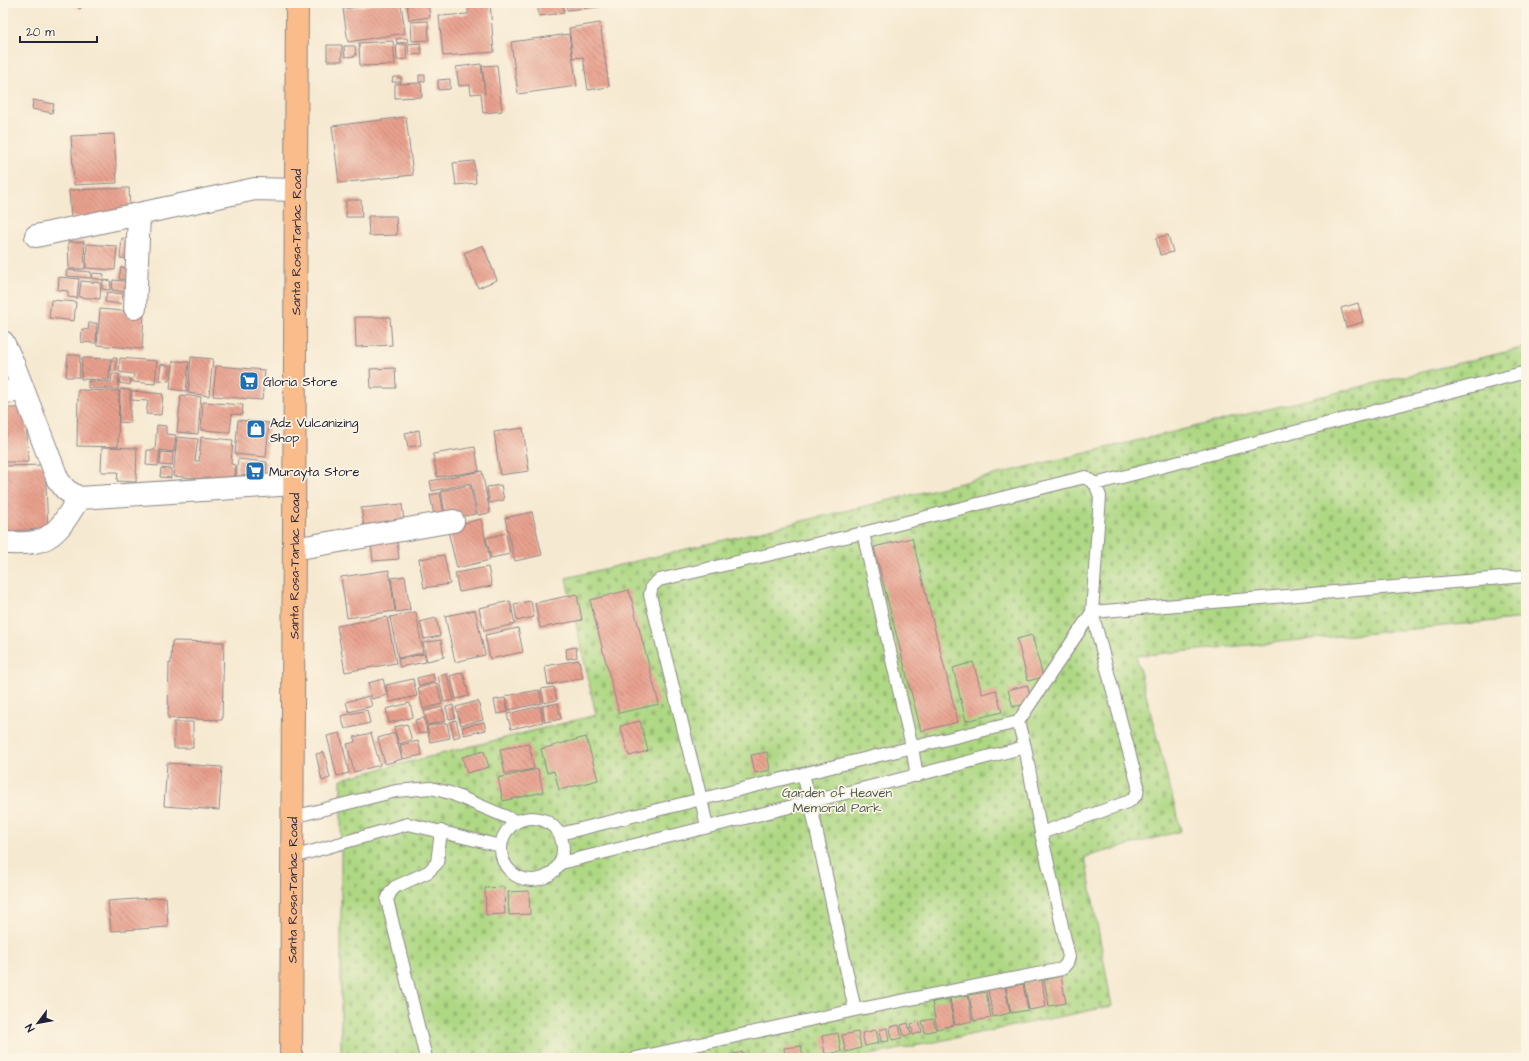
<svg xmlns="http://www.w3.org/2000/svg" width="1529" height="1061" font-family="'Architects Daughter',sans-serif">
<defs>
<pattern id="cemetery-stones" width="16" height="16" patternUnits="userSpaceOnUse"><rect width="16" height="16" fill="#afd884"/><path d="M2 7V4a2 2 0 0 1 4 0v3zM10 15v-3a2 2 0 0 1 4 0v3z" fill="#96b973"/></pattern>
<pattern id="building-back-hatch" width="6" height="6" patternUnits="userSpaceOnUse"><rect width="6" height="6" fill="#e9a08e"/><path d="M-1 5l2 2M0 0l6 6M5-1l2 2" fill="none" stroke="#bc8275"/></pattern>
</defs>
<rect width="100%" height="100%" fill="#fcf5e5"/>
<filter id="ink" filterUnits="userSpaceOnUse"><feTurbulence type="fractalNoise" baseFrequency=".025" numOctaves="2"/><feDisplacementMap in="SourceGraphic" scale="8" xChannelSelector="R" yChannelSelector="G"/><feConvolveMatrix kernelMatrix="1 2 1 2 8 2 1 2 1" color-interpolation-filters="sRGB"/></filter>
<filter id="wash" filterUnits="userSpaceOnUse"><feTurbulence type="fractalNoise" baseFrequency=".012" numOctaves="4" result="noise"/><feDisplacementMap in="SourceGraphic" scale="16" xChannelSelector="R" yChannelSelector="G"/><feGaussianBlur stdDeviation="0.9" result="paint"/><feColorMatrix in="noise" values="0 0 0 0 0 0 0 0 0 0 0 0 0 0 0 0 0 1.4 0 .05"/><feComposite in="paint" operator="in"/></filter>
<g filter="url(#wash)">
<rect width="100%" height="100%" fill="#f6e9d1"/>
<path fill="url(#cemetery-stones)" stroke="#687d60" d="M1526 347V618L1136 656 1181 831 1085 857 1112 1006 856 1058H341V779L596 715 566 578Z"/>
<g id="blocks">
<path fill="url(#building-back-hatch)" d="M72 3H85L80 9Z
M382 3H401L405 33 348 42 343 9Z
M407 3H428L430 17 409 20Z
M468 3H490L494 52 443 56 439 16 468 14Z
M537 3H563L564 13 539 16Z
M566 3H600V7L567 10Z
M428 21 429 40 412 41 411 22Z
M600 23 609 87 588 90 583 57 573 58 569 28Z
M569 34 577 86 518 94 511 42Z
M407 38 408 42 397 43 396 39Z
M393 41 395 65 360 66 359 43Z
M420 43 422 54 409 55 408 44Z
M396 44H406L407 59 397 60Z
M327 45H342V61H327Z
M344 46H355L356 56 345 57Z
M481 64 485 94 482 66 497 65 502 111 483 113 481 93 471 94 470 85 459 86 456 67Z
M419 75H425V81L419 82Z
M393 77H401V82H392Z
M450 79V89L438 90V80Z
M421 83 422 97 395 98V84Z
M33 100 54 104 52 113 32 109Z
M406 117 413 175 339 183 332 126Z
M114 134 117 183 74 185 71 136Z
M474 161 476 183 456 185 453 163Z
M129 188 130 215 71 217 69 190Z
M346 200H361L362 217H346Z
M368 216H396L397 235 369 236Z
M1168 235 1173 252 1160 255 1156 238Z
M122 238 134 240 133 259 120 258Z
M68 242H84L85 269H69Z
M87 244 117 246 115 270 86 268Z
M483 245 497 280 478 288 464 253Z
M121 267 134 269 133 280 119 279Z
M67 270 91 272V278L66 276Z
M93 273 104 274 103 280 92 278Z
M59 277 79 279 77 298 68 297V291L58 290Z
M103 280 111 281 110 290 102 289Z
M113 280 132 282 130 293 112 290Z
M81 281 101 283 100 299 79 297Z
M107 292 123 294 121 304 105 302Z
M51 300 76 302 74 321 49 318Z
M1358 303 1363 322 1346 327 1341 308Z
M100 309 144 313 142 349 97 345Z
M355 317H390L392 345 356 347Z
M89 323H97L96 343 81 342 82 329 88 330Z
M68 355H80L79 377H66Z
M191 357 213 359 209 396 188 393Z
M82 358 111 359 109 380 81 379Z
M112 358H117L116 371H111Z
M120 358 157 361 155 384 133 382 134 374 119 372Z
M173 361 189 362 186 391 170 389Z
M161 364 170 366 169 381 159 380Z
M216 366 265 370 262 400 213 396Z
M395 368 396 388H371L370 369Z
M112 374H119L118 389 88 388V381L111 382Z
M120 378 131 379 130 385 119 383Z
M120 389 130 390V423L119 422Z
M78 390 119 391 118 447 77 446Z
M132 391 163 394 161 415 146 414 148 401 131 400Z
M181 395 201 397 198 434 177 432Z
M203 402 243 405 242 415 232 414 230 432 201 430Z
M3 408H26L28 462H3Z
M238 420 269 423 266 457 235 454Z
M157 425 166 426V434L176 435 174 452 160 450 158 466 146 465 147 450H155Z
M523 428 529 471 500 475 494 432Z
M419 430 421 445 408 447 405 433Z
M177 437 198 439 195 461H199L201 437 233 440 231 464 236 465 234 482 173 476Z
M102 447 137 448 136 482 117 481 118 472H101Z
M475 447 479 471 437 477 433 454Z
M161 452 173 453 172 466 160 465Z
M238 459 267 462 265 481 236 478Z
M45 465 48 529 3 531V466Z
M161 468 171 469V478L160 477Z
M482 471 490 513 478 515 471 483 432 491 430 481Z
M470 485 476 514 446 519 441 491Z
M501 485 504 500 489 503 487 487Z
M440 493 445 519 435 520 430 495Z
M402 504 404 522 364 527 361 508Z
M532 512 542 555 515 561 505 518Z
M481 519 490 560 457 568 447 527Z
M506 533 510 554 491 558 486 538Z
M912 538 958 722 921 731 874 547Z
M397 539 399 559 373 561 371 543Z
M444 555 450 584 424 588 419 559Z
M488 567 492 586 459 592 455 573Z
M389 570 395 611 347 618 341 577Z
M405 576 410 610 396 612 391 578Z
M629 590 659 704 619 713 590 600Z
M577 594 582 620 540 628 535 603Z
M510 601 515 624 484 631 479 608Z
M531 601 534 617 517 621 514 604Z
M475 610 485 655 455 662 445 616Z
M416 612 423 653 398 658 390 617Z
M387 617 396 663 345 672 337 626Z
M436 618 440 636 424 639 420 622Z
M518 628 523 652 490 659 485 635Z
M1032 635 1043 677 1028 681 1017 639Z
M441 640 444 657 427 661 423 643Z
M172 641 224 642 222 720 168 718 169 663 171 664Z
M576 647 577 657 567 659 566 649Z
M424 654 426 662 400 667 398 659Z
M579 660 583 678 548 685 545 666Z
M973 662 982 694 996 690 1002 712 966 721 953 668Z
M463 672 469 696 456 699 450 676Z
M433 674 435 682 419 686 417 678Z
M447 674 454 700 444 702 438 676Z
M383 679 387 695 372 699 368 683Z
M413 679 417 696 390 702 386 685Z
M437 683 442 704 423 709 418 688Z
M1027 685 1032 702 1013 707 1008 690Z
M554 687 557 700 544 703 541 689Z
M539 690 542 703 509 710 506 696Z
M369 696 372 706 349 712 346 702Z
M505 698 508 712 497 714 494 700Z
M478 701 483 720 461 725 456 707Z
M410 703 413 717 389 723 386 709Z
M558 703 561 719 545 722 542 706Z
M453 705 455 718 449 719 446 707Z
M540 706 543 722 511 729 507 714Z
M442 707 446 721 427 725 424 711Z
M367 710 370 723 345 729 341 716Z
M424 718 427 732 419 734 415 720Z
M456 720 460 736 454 738 450 722Z
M640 721 648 751 629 756 620 726Z
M174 722H193V748H174Z
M484 722 486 730 464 735 462 727Z
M447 723 450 738 430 742 427 726Z
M407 724 412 740 399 744 394 727Z
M340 733 349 773 337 776 327 736Z
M371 733 380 765 354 772 347 744 355 742 354 737Z
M395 733 402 759 385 764 378 738Z
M586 737 598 780 559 790 554 771 547 773 541 749Z
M418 741 422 755 403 759 400 745Z
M529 744 534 769 505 774 500 749Z
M484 751 489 767 467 773 462 757Z
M324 752 330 778 322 781 316 754Z
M767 752 770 770 755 773 751 755Z
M167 763 222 767 219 810 164 806Z
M538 769 543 792 503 801 498 778Z
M504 887 505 914 486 915 485 888Z
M529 891 530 914 509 915 508 892Z
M166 897 168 927 111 931 108 901Z
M1061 976 1066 1003 1049 1006 1044 980Z
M1042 980 1046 1007 1029 1010 1024 983Z
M1023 984 1028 1010 1011 1013 1006 987Z
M1005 987 1010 1013 993 1017 988 990Z
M986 992 991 1018 974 1021 969 995Z
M968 995 972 1021 955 1025 950 998Z
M949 999 954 1025 937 1029 932 1002Z
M933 1019 936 1030 925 1033 922 1021Z
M919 1021 922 1032 913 1035 911 1024Z
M908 1023 911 1035 904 1036 901 1025Z
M899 1025 902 1038 892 1040 890 1027Z
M887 1028 889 1041 881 1042 879 1030Z
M876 1030 879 1043 865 1046 862 1033Z
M858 1032 861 1048 846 1052 842 1035Z
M838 1033 841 1052 825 1054 822 1036Z
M801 1046 803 1058H785L784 1048Z
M743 1052 744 1058H729V1055Z
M767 1054 768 1058H751V1057Z
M726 1055V1058H716V1057Z"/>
</g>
</g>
<g filter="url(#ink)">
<use href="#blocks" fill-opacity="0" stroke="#8c8686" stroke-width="1"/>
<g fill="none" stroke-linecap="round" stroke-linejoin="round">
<g stroke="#8c8686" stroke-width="14">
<path id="lane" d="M1095 484 1526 372
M863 533 912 747 917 776
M803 774 810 801 855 1010
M293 817 396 791 431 788 450 793 516 821
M501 849a31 31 0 1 1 62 0a31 31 0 1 1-62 0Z
M1041 833 1130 801 1137 794 1138 786 1092 612 1526 576
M560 834C713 796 865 758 1018 722L1092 612 1100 496 1095 484 1085 477 863 533 659 580 652 586 650 595 701 799 707 827
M293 857 408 824 501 846
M561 863C715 825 871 788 1025 747
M426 1058 387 900 390 893 395 887 428 872 437 863 441 831
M636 1058 855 1010 1062 969 1067 963 1069 957 1041 833 1025 747 1018 722"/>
</g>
<g stroke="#8c8686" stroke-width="24">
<path id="street" d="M36 236 255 189 296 190
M135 308 139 215
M3 342 13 363 58 480 66 490 79 498 294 484
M3 392 23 390
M3 543C13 543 24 544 34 542 57 539 68 515 79 498
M294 549 453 521"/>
</g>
<g stroke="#8c8686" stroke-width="24">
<g id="highway">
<path id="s1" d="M291 1058 297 3"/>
</g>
</g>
<use href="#lane" stroke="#fff" stroke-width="12"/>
<use href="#street" stroke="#fff" stroke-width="22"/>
<use href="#highway" stroke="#f9bc8a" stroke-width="22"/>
</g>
</g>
<defs>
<g id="supermarket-square" transform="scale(1)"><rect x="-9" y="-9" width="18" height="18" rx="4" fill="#1f6fb2" stroke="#fcf5e5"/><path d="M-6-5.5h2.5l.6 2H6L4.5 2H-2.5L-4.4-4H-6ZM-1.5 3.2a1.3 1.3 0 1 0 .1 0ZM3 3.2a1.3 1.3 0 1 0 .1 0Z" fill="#fff"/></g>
<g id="shop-square" transform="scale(1)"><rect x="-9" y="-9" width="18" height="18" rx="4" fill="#1f6fb2" stroke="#fcf5e5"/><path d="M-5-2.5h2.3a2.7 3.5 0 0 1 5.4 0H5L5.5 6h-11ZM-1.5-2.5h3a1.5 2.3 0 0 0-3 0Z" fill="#fff"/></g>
</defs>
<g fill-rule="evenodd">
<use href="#supermarket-square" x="249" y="381"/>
<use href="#shop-square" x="256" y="429"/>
<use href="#supermarket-square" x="255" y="471"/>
</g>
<g text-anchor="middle" stroke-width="3.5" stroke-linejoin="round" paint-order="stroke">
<g font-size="13" fill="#22223b" stroke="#fcf5e5">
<text dy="5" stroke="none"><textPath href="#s1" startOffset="816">Santa Rosa-Tarlac Road</textPath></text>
<text dy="5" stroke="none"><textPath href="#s1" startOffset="492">Santa Rosa-Tarlac Road</textPath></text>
<text dy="5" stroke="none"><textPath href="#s1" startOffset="168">Santa Rosa-Tarlac Road</textPath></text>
</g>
<g font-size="13" fill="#22223b" stroke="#fcf5e5" text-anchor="start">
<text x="263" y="386">Gloria Store</text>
<text x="270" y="427">Adz Vulcanizing<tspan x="270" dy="15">Shop</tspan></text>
<text x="269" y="476">Murayta Store</text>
</g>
<g font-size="13" fill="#4c5951" stroke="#fcf5e5">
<text x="837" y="797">Garden of Heaven<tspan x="837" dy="15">Memorial Park</tspan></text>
</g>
</g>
<rect width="1529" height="1061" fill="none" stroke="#fcf5e5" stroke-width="16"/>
<g transform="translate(38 1023) rotate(238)" stroke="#fcf5e5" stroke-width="3" paint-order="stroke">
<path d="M0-3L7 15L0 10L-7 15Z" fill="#22223b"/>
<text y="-6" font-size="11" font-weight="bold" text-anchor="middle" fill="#22223b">N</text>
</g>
<path d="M20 36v6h77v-6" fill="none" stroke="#22223b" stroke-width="2"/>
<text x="26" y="36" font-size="12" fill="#22223b" stroke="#fcf5e5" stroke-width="3" paint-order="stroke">20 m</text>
</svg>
